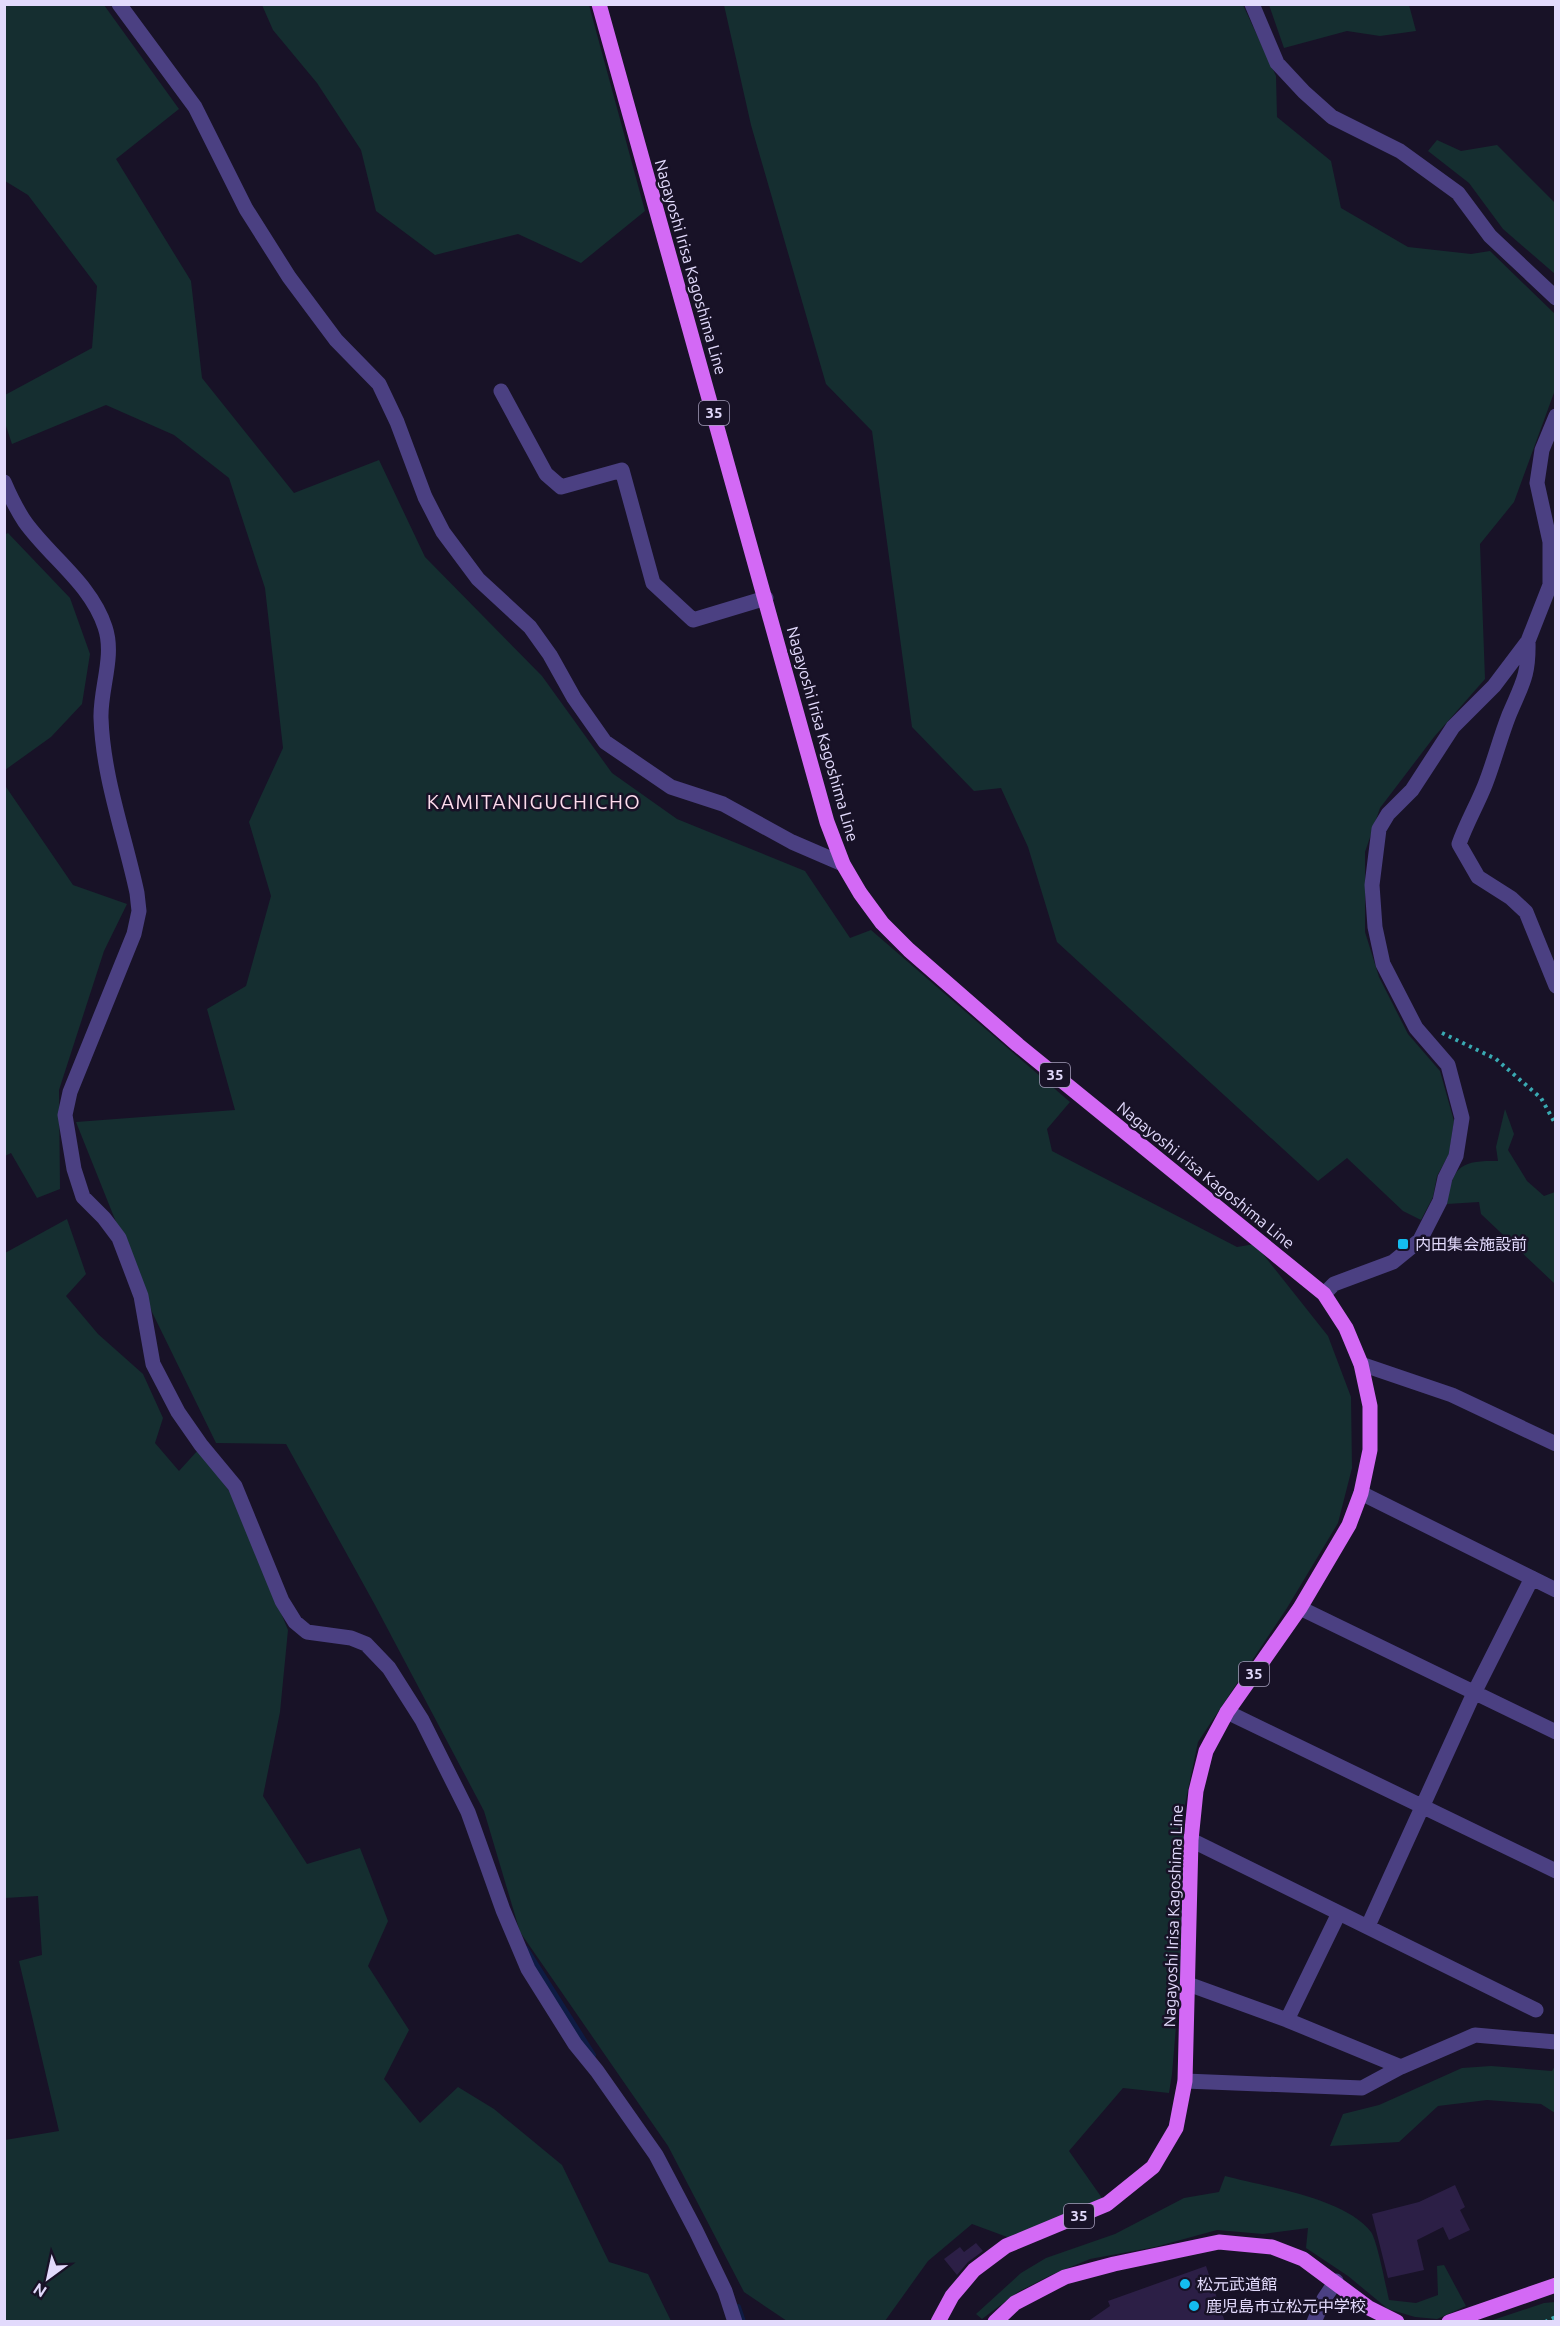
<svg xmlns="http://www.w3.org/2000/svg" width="1560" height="2326" font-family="Ubuntu,'Noto Sans JP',sans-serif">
<rect width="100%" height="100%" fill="#181227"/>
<path fill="#152e30" d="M5 5H104L179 109 116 159 191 281 202 378 294 493 379 460 425 557 542 676 612 773 677 819 805 871 850 938 871 930 1070 1102 1047 1129 1052 1151 1237 1247 1255 1244 1328 1336 1351 1397 1352 1468 1338 1523 1287 1608 1198 1742 1184 1809 1183 1943 1172 2074 1169 2093 1123 2088 1069 2151 1102 2198 1018 2241 972 2224 928 2261 885 2321H787L744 2292 668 2146 520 1932 484 1811 375 1605 286 1444 216 1443 152 1312 76 1122 235 1110 207 1009 246 986 271 896 249 822 283 748 265 588 229 478 174 435 106 405 12 444 5 423V395L92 348 97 286 28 195 5 181Z
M262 5H589L645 211 581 263 518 234 435 255 376 211 361 150 317 83 273 30Z
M724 5H1243L1276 76 1277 117 1331 161 1341 208 1408 247 1471 254 1490 251 1555 314V390L1514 502 1480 544 1485 679 1434 737 1380 808 1365 852V932L1379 977 1408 1034 1440 1071 1454 1121 1449 1154 1437 1176 1433 1197 1421 1220 1403 1211 1347 1158 1318 1181 1057 942 1028 847 1001 788 974 791 912 727 872 431 826 384 751 125Z
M1269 5H1409L1416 31 1380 36 1347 31 1284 48Z
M1437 140 1461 151 1497 145 1555 203V274L1503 229 1469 183 1428 151Z
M8 533 70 598 90 654 82 704 51 737 5 770 4 535Z
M4 784 73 885 127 904 104 951 59 1090 60 1189 37 1198 11 1153 5 1156Z
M1505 1109 1514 1134 1508 1150 1527 1181 1544 1196 1555 1192V1284L1481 1214 1479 1202 1447 1204C1452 1167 1460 1160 1498 1161L1496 1147Z
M67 1219 86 1274 66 1296 98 1334 143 1374 163 1418 155 1443 179 1471 199 1449 234 1498 288 1630 280 1712 263 1796 307 1864 360 1848 388 1921 368 1966 409 2030 384 2079 420 2123 458 2087 494 2109 562 2165 609 2262 648 2274 671 2321H5V2140L59 2131 19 1961 42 1955 38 1896 5 1898V1253Z
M1491 2066 1552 2071 1555 2066V2113L1541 2104 1487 2100 1438 2106 1399 2142 1330 2146 1343 2114 1379 2105 1462 2068Z
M1225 2176C1266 2187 1345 2198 1371 2232 1377 2240 1386 2287 1389 2300L1416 2303 1438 2295 1437 2266 1444 2265 1466 2306 1437 2319 1415 2317 1388 2309 1348 2276 1306 2248 1308 2228 1263 2234 1217 2230 1155 2247 1090 2259 1051 2275 1018 2292 982 2319 976 2314 1021 2273 1046 2258 1115 2234 1184 2198 1219 2192Z
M1555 2302V2321H1490L1544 2303Z"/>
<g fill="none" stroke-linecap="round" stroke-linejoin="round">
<path stroke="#0e1b43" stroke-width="6" d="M526 1949 593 2055
M738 2307 743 2322"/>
</g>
<path fill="#2c1f46" d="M1455 2185 1465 2207 1460 2210 1470 2230 1449 2240 1443 2227 1417 2240 1424 2270 1388 2278 1372 2214 1419 2202Z
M976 2243 983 2251 968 2262 957 2275 944 2259 960 2247 964 2252Z
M1206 2266 1225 2322H1087L1110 2306 1108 2301Z"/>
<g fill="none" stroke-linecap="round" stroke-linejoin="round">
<path stroke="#39a9b2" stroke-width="4" stroke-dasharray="3 4.5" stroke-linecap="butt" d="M1442 1033 1496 1059 1541 1098 1556 1125
M1545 2322 1556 2317"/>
<path stroke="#4b4082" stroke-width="15" d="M119 4 195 107 246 209 289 277 336 340 379 384 397 422 425 497 443 532 478 579 530 627 550 655 574 698 605 742 671 787 723 804 792 842 843 864
M1252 4 1277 63 1304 92 1332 117 1400 151 1458 193 1490 236 1556 298
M501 391 546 474 561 487 622 470 653 583 693 620 766 598
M4 482C10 496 17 510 25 522 51 558 91 584 105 627 115 656 100 689 101 718 103 778 125 836 137 893L139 911 134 934 70 1092 65 1115 74 1169 83 1197 104 1218 119 1238 141 1296 153 1364 178 1412 201 1445 235 1486 282 1601 295 1622 307 1632 351 1638 366 1644 389 1668 422 1720 468 1812 503 1910 528 1969 575 2044 597 2071 656 2155 696 2231 725 2291 735 2322
M1528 641C1529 676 1522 684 1509 715 1500 738 1494 762 1485 785 1477 805 1466 824 1459 844L1478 877 1511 898 1526 912 1556 986
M1324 1294 1334 1284 1393 1262 1420 1240 1440 1201 1445 1178 1456 1156 1462 1118 1448 1065 1416 1028 1383 964 1375 927 1372 885 1379 829 1388 814 1412 790 1453 727 1494 686 1528 641 1550 585V542L1537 483 1542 450 1556 416
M1361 1364 1452 1395 1556 1444
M1361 1493 1556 1590
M1300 1608 1556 1732
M1227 1712 1556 1871
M1191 1840 1536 2010
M1368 1926 1474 1693 1532 1578
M1188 1984 1287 2020 1401 2067
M1287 2020 1339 1913
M1185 2081 1362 2088 1401 2067 1475 2035 1556 2042
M1314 2322 1324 2299 1336 2281"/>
<path stroke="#d369f5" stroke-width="15" d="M599 4 827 822 843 864 860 893 882 923 909 950 1018 1045 1324 1294 1346 1328 1361 1364 1370 1406V1450L1361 1493 1349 1525 1300 1608 1227 1712 1206 1751 1196 1791 1191 1840 1185 2081 1176 2128 1153 2167 1107 2204 1006 2246 974 2270 952 2296 938 2322
M995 2322 1015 2303 1065 2277 1114 2264 1219 2242 1272 2247 1303 2259 1369 2308 1397 2322
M1449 2322 1556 2285"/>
</g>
<g fill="#14bcef" stroke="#181227" stroke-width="2">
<rect x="1397" y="1238" width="12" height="12" rx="3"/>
<circle cx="1185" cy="2284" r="6"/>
<circle cx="1194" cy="2306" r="6"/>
</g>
<g text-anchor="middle" stroke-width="5" stroke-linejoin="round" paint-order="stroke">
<g fill="#181227" stroke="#a59ebc" stroke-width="1.5">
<rect x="699" y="401" width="30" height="24" rx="4.5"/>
<rect x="1040" y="1063" width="30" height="24" rx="4.5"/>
<rect x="1239" y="1662" width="30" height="24" rx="4.5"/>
<rect x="1064" y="2204" width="30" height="24" rx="4.5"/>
</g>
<g font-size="15" font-weight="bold" fill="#e2dafc">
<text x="714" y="418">35</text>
<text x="1055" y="1080">35</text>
<text x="1254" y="1679">35</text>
<text x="1079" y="2221">35</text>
</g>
<g font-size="16" fill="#e2dafc" stroke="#181227">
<text transform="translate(691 267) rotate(74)" y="6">Nagayoshi Irisa Kagoshima Line</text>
<text transform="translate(823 734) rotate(74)" y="6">Nagayoshi Irisa Kagoshima Line</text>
<text transform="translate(1206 1175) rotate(39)" y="6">Nagayoshi Irisa Kagoshima Line</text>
<text transform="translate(1173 1916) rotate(-88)" y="6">Nagayoshi Irisa Kagoshima Line</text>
</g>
<g font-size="16" fill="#e2dafc" stroke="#181227" text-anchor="start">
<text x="1415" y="1250">内田集会施設前</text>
<text x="1197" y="2290">松元武道館</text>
<text x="1206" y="2312">鹿児島市立松元中学校</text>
</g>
<g font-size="20" letter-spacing="1.5" fill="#fddcec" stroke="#181227">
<text x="534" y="809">KAMITANIGUCHICHO</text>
</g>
</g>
<rect width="1560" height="2326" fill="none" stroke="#e2dafc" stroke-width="12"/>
<g transform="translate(48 2278) rotate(213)" stroke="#181227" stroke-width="4.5" paint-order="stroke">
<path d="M0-4.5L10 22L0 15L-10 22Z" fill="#e2dafc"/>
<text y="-9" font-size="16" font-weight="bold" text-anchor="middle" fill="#e2dafc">N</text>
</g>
</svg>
